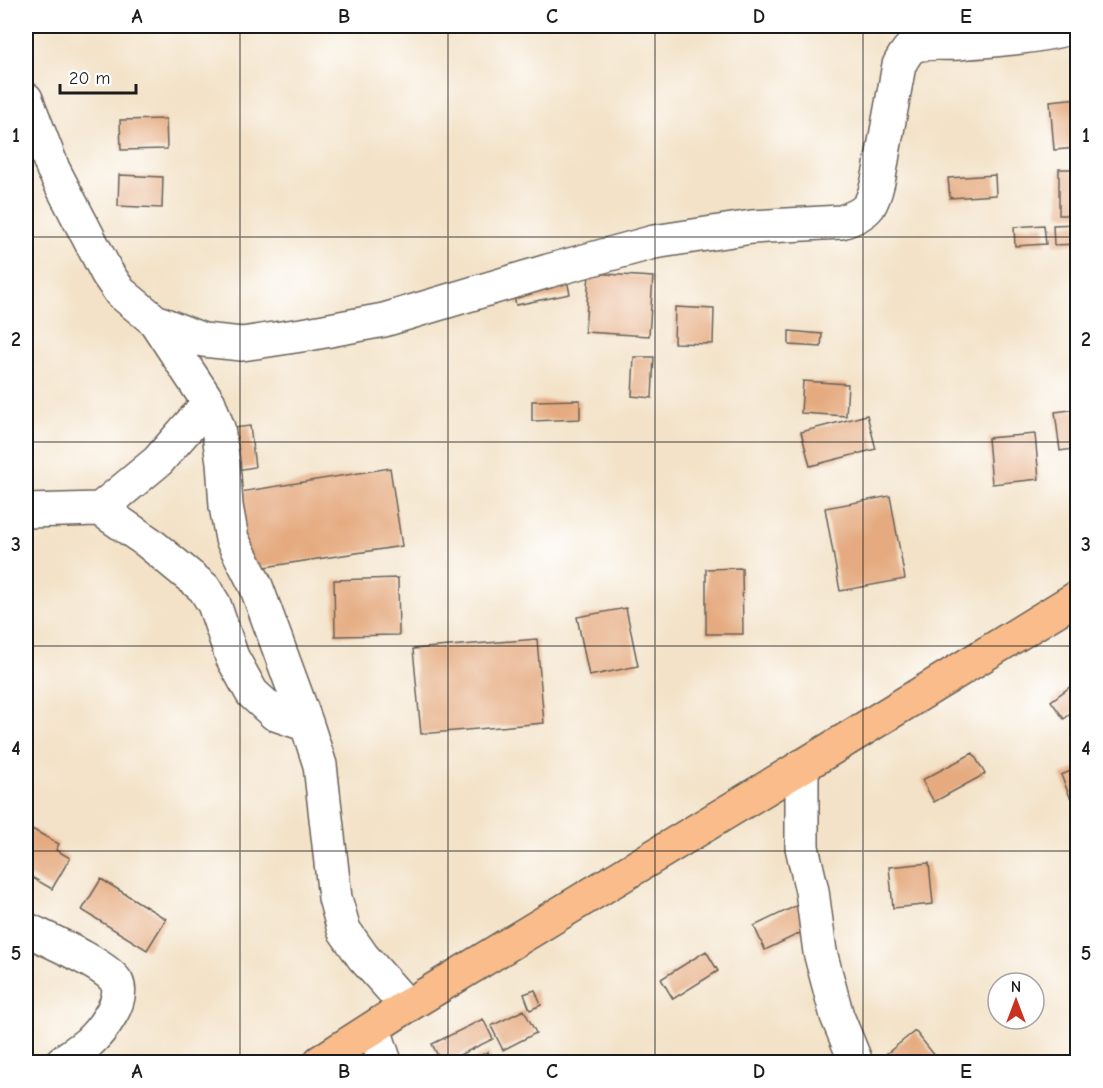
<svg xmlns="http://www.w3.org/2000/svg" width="1103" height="1088" font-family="'Comic Neue',sans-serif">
<rect width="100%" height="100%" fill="#fff"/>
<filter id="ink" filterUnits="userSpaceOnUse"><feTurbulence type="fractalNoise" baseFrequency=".0167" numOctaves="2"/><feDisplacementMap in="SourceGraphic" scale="12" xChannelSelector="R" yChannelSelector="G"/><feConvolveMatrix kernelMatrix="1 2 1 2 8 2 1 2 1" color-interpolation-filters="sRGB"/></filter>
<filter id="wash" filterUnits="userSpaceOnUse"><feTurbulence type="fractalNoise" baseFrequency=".008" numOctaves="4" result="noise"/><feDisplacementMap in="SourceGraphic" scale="24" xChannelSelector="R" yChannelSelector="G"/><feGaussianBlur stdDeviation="1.35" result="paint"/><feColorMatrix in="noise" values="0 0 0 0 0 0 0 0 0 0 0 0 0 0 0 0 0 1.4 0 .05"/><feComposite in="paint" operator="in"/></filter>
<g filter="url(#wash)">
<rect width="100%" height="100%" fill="#f3e2c7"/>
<g id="blocks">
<path fill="#e5aa7f" d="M1078 98V148L1054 150 1050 101Z
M166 119 167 149 121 150 120 120Z
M1059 169H1078V215H1059Z
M119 175 163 177 162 208 118 206Z
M995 175 996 195 950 198 948 178Z
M1078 224V244L1054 245 1053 225Z
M1044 225 1046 244 1015 246 1014 227Z
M589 273 653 277 649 336 585 332Z
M566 276 570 294 516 305 512 288Z
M675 307 714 309 713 344 674 343Z
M789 331 822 334 821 347 789 345Z
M634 357H654L652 398 632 396Z
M803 381 848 384 846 416 801 413Z
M580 400V419L532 421V401Z
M1078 409V448L1060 451 1055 412Z
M867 415 876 449 810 466 801 432Z
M250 426 255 467 231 471 225 429Z
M1035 434 1039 479 992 484 988 438Z
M390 468 402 546 246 570 234 493Z
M890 496 905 579 840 591 825 508Z
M742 568 743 634H706V569Z
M398 578 399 635 335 636 334 580Z
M626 608 638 666 589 676 577 617Z
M537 639 544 723 421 734 413 649Z
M1078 681V708L1064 719 1051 701Z
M973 753 985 774 934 802 922 780Z
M1078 768V794L1070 797 1061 775Z
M32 829 59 844 56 850 70 858 52 889 26 874V831L29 833Z
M929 863 933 904 893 908 889 867Z
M101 879 166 919 147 950 82 910Z
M802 903 813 927 765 950 754 926Z
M706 951 718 971 673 999 661 979Z
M535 990 541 1005 530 1010 524 994Z
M524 1010 536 1033 503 1050 491 1026Z
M483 1019 493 1039 445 1062H441L432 1044Z
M915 1031 940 1062H876Z
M488 1052 493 1062H475L473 1059Z"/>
</g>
</g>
<g filter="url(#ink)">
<use href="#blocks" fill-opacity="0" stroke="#676158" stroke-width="1.5"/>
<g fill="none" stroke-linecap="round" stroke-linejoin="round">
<g stroke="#676158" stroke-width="36">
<path id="minor" d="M26 99 53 169 107 273 120 292 155 321 209 403 218 428 223 462 226 506 232 539 256 586 307 725 320 765 335 898 344 930 363 957 407 1006
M155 321 203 340 242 344 308 334 384 320 548 271 654 242 752 227 841 222C851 219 862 215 869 206 878 192 881 165 884 148 889 120 894 93 899 65 902 60 906 51 912 47 922 41 947 44 958 43 999 40 1038 37 1078 26
M100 509 158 461 209 403
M26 511 100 509 148 542 204 588 214 604 232 657 252 693 275 714 307 725
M802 766V847L812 891 820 952 837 1016 856 1062
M26 929C44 938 109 966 117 983 125 1001 101 1031 88 1043 80 1050 70 1056 62 1062
M374 1029 385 1062"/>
</g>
<g stroke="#676158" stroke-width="36">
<path id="major" d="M320 1062 407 1006 834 747 1078 597"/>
</g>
<use href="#minor" stroke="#fff" stroke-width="33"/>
<use href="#major" stroke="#f9bc8a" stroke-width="33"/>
</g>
</g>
<path fill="none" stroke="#1c1c1c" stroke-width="1.5" stroke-opacity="0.55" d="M240 26V1062M448 26V1062M655 26V1062M863 26V1062M26 237H1078M26 442H1078M26 646H1078M26 851H1078"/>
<rect width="1103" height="1088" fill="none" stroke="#fff" stroke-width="66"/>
<g transform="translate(1016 1001)"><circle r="28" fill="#ffffff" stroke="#a4a4a4" stroke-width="1.5"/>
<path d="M0-4.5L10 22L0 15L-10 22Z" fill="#c8321e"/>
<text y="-9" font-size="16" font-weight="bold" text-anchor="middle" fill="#1c1c1c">N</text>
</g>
<path d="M60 84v9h76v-9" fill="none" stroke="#1c1c1c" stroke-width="3"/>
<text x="69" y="84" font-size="18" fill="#1c1c1c" stroke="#ffffff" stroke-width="4.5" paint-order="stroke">20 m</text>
<rect x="33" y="33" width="1037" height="1022" fill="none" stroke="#1c1c1c" stroke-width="2"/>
<g font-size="20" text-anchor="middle" font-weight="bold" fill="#1c1c1c">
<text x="137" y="23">A</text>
<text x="344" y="23">B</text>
<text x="552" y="23">C</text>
<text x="759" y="23">D</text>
<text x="966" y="23">E</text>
<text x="16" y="142">1</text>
<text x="1086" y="142">1</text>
<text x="16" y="346">2</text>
<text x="1086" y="346">2</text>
<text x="16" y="551">3</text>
<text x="1086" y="551">3</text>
<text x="16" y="755">4</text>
<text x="1086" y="755">4</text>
<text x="16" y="960">5</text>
<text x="1086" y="960">5</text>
<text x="137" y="1078">A</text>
<text x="344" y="1078">B</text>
<text x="552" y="1078">C</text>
<text x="759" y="1078">D</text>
<text x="966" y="1078">E</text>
</g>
</svg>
